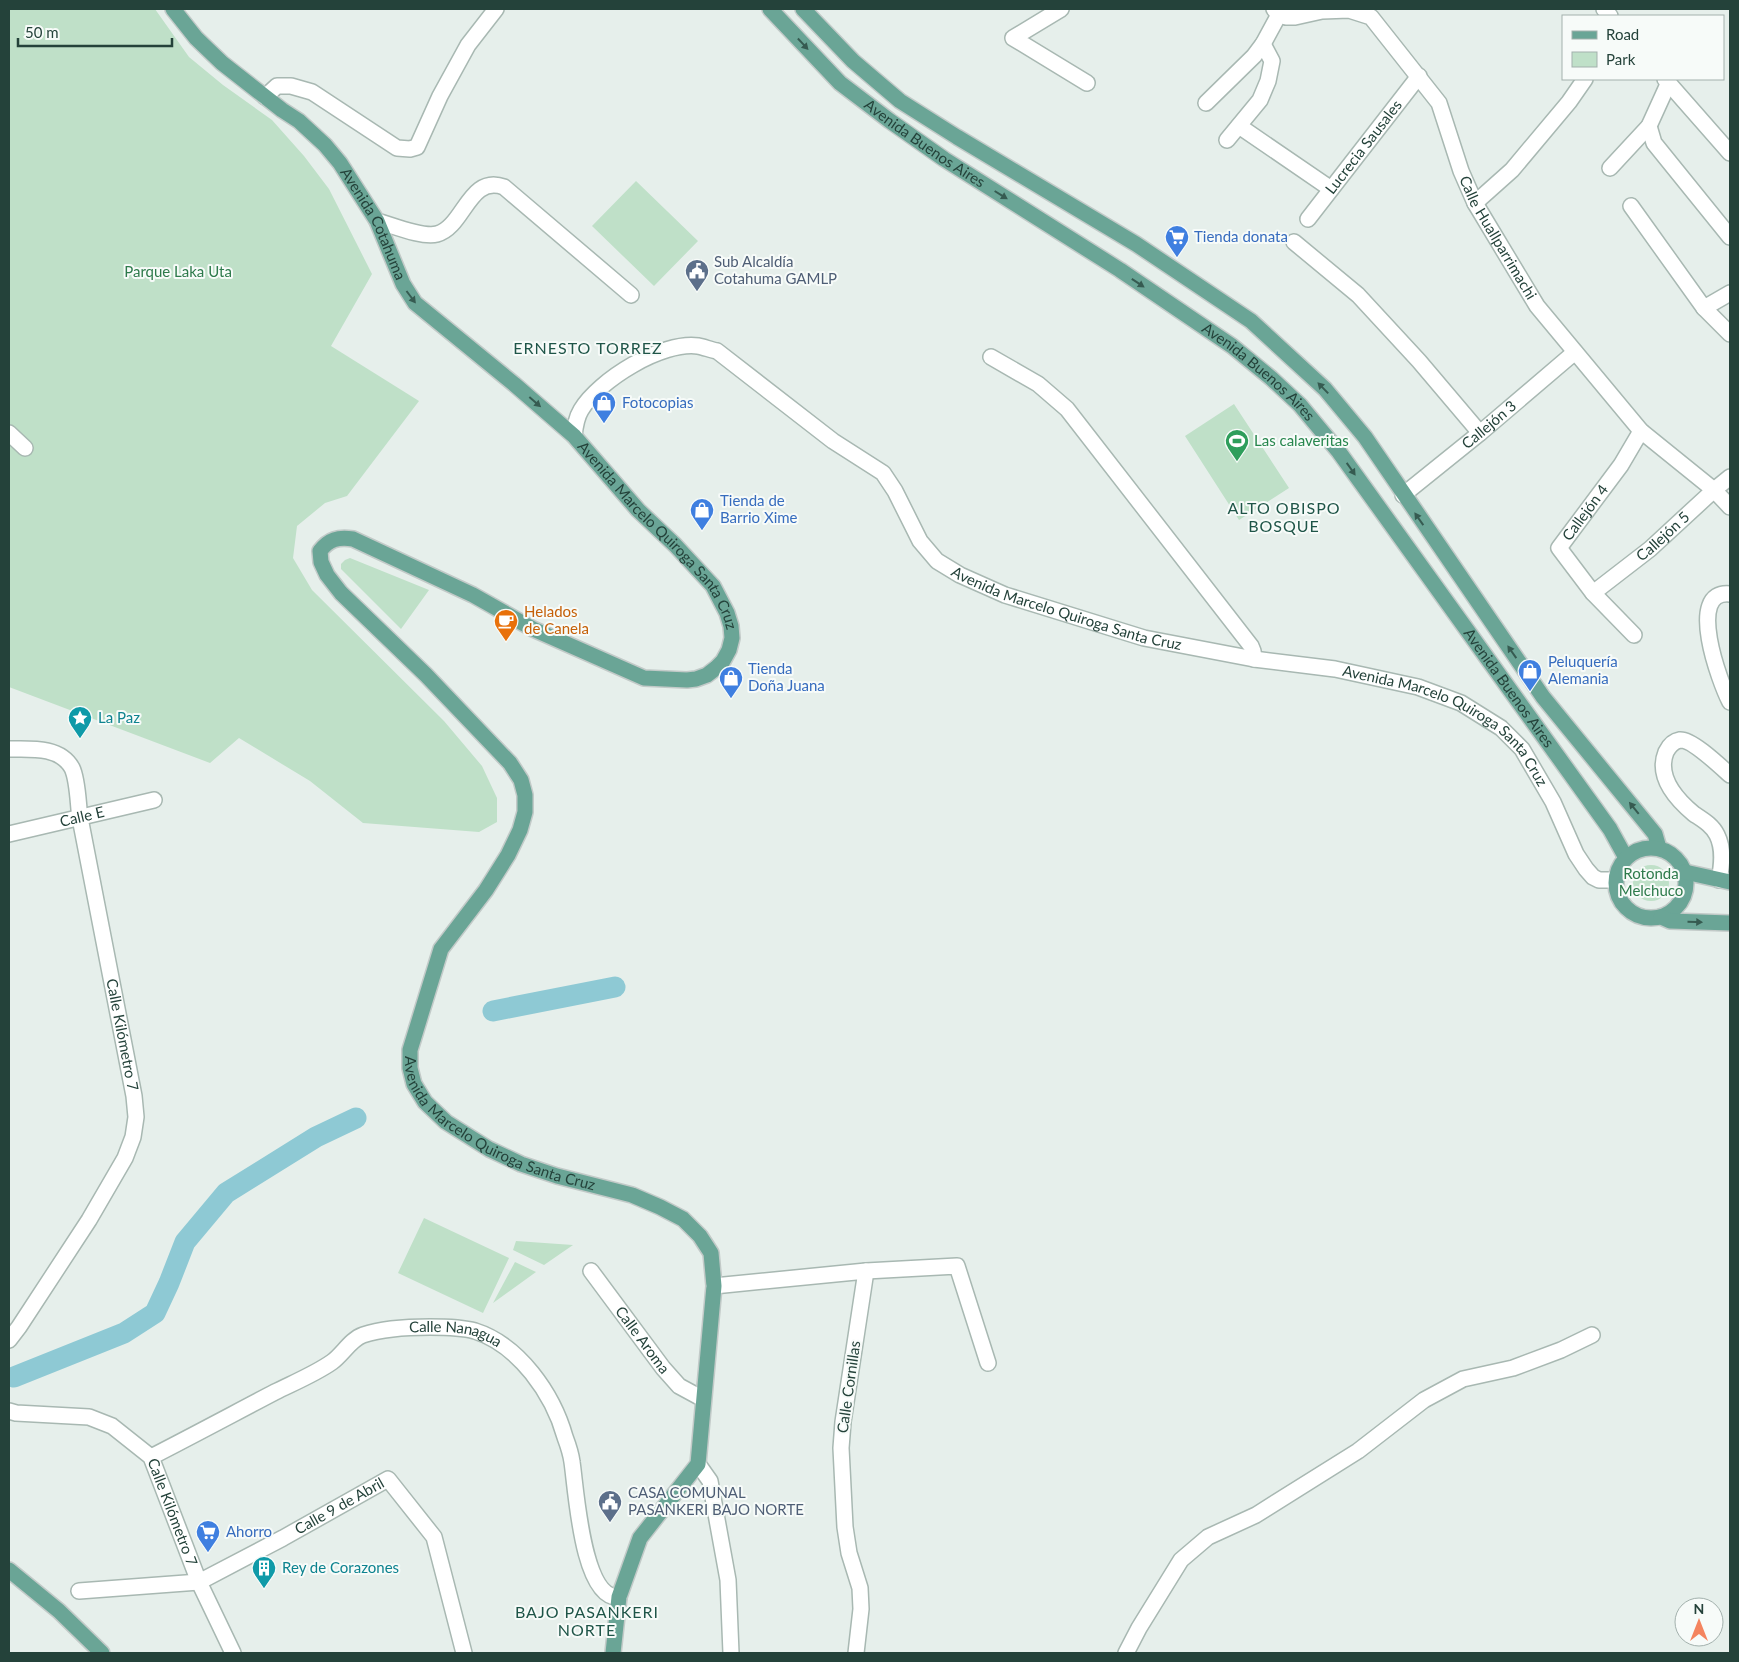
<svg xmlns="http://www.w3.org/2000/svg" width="1739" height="1662" font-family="Lato,sans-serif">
<rect width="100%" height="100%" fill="#e6efeb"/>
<path fill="#bfe0c8" d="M9 9H155L189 57 223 85 272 120 304 156 329 189 372 274 331 346 419 401 347 496 325 503 297 526 293 558 312 590 444 721 482 766 497 798V822L479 832 363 823 310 781 239 738 210 763 9 687Z
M636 181 698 241 654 286 592 226Z
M1234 404 1289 488 1239 520 1185 436Z
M350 558 429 590 401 629 341 569V564L345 560Z
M1633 883a18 18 0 1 1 36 0a18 18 0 1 1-36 0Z
M424 1218 509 1258 483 1313 398 1273Z
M516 1241 573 1245 544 1265 513 1250Z
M515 1262 536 1272 493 1303Z"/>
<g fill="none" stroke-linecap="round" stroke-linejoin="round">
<path stroke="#8ec9d4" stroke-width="21" d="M493 1011 615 987
M14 1377 124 1333 155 1313 169 1283 185 1242 226 1193 316 1137 356 1118"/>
<g stroke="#a8b8b2" stroke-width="18">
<g id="minor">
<path d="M1061 9 1013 38 1087 83"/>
<path id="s1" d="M1274 9 1278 14 1286 17H1295L1322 11 1349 10 1371 17 1439 103 1461 171 1475 203 1537 306 1641 431 1714 490 1730 507"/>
<path d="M1604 9 1610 16"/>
<path d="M1665 79 1730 153"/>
<path d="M265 97 277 86H291L312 92 397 148 410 149 417 147 440 96 468 45 496 9"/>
<path d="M1206 103 1254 56 1263 44 1282 9"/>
<path d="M1239 126 1331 189"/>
<path d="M1649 126 1654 143 1730 237"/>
<path d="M1227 140 1260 100 1268 81 1272 61 1263 44"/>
<path d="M1610 168 1649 126 1669 82"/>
<path d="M1475 203 1512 170 1569 102 1585 79"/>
<path d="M1631 206 1704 308 1730 334"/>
<path id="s2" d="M1308 219 1419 76"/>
<path d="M377 221C392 225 422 238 437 234 464 227 469 174 504 187L631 295"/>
<path d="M1294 242 1358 295 1419 361 1480 433"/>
<path d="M1704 308 1730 293"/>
<path d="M991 357 1038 384 1067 409 1251 646 1253 651 1254 659"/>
<path d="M9 433 25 448"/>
<path id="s3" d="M574 436C575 427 576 418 581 410 599 380 662 341 698 346 704 347 711 350 717 351L833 441 883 473 895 491 920 541 937 561 960 575 1005 595 1144 638 1254 659 1335 669 1418 687 1461 703 1501 728 1522 749 1553 802 1576 854 1586 869 1593 877 1599 880H1616"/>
<path id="s4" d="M1403 495 1480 433 1575 352"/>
<path id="s5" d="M1593 593 1650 549 1714 490 1730 477"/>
<path d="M1730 594C1685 589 1720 683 1730 702"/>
<path id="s6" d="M1634 635 1593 593 1559 548 1621 465 1641 431"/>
<path id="s7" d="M9 749C30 749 60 746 72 768 78 780 78 805 80 818L134 1096 136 1117 133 1137 125 1158 89 1220 19 1327 9 1340"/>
<path id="s8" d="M9 834 154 800"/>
<path d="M1719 880C1722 865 1724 849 1717 835 1712 825 1703 820 1694 814 1676 799 1656 777 1666 752 1669 746 1674 741 1680 740 1692 739 1721 767 1730 775"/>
<path id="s9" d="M591 1271 663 1368 679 1386 703 1399"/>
<path d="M866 1271 957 1266 988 1363"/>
<path d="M714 1286 866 1271 843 1422 841 1448 845 1527 849 1553 860 1588 861 1609 856 1653"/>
<path id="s10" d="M9 1411 16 1413 89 1417 112 1426 151 1457 199 1582 233 1653"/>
<path id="s11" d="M151 1457C192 1436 233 1414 275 1392 293 1383 315 1374 332 1362 342 1355 351 1339 363 1335 384 1328 408 1327 430 1327 445 1327 461 1327 475 1331 519 1345 553 1394 565 1437 568 1445 571 1454 572 1462 576 1488 582 1600 619 1597"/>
<path d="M698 1464 710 1481 728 1580 731 1653"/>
<path id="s12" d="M79 1591 199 1582 283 1538 388 1479 434 1537 464 1653"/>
<path d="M1126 1653 1139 1628 1181 1560 1208 1537 1256 1515 1358 1451 1424 1400 1463 1379 1513 1368 1561 1350 1592 1335"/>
</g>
</g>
<g stroke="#c2cac8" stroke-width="18">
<g id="major">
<path id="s13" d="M173 9 196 38 222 63 282 110 299 121 325 145 340 163 377 221 403 284 415 303 514 384 574 436 638 510 675 545 713 586 727 613 731 626 732 638 729 650 723 661 716 668 707 675 696 679 687 680 644 678 533 629 473 595 353 539C338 537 329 539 320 551L321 562 327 575 341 593 426 675 510 763 521 780 525 795V812L520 830 508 855 486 890 441 949 410 1050V1068L414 1084 425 1102 446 1122 489 1149 521 1164 557 1176 632 1195 660 1207 683 1219 700 1236 711 1253 714 1286 698 1464 640 1538 619 1597 613 1653"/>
<path id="s14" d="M770 9 840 83 890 121 944 159 1120 270 1232 346 1271 378 1300 405 1339 452 1610 829 1626 858"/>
<path d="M803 9 853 61 900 101 957 137 1136 244 1251 321 1325 389 1365 437 1543 697 1655 834 1659 848"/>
<circle cx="1651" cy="883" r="35"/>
<path d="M1685 872 1730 882"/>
<path d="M1661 917 1670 921 1730 923"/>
<path d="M9 1570 59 1611 102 1653"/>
</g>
</g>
<use href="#minor" stroke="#fff" stroke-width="15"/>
<use href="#major" stroke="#6aa596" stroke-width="15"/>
</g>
<defs><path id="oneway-solid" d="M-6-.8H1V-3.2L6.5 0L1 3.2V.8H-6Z" transform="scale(1.25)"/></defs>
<g fill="#365b51">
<use href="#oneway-solid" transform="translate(803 44) rotate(47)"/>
<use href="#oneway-solid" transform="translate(1001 195) rotate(32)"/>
<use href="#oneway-solid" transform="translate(1138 283) rotate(34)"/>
<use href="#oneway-solid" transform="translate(411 297) rotate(53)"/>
<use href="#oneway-solid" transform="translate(1323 388) rotate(-134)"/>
<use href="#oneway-solid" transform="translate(535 402) rotate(41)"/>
<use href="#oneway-solid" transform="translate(1351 469) rotate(55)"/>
<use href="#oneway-solid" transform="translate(1419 519) rotate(-125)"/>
<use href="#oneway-solid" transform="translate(1512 652) rotate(-125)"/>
<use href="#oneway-solid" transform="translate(1634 808) rotate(-129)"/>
<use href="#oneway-solid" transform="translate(1695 922) rotate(2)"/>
</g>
<defs>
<g id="supermarket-pin" transform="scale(1.25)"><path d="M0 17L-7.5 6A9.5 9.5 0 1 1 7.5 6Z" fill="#3f7fe0" stroke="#f7fbf9"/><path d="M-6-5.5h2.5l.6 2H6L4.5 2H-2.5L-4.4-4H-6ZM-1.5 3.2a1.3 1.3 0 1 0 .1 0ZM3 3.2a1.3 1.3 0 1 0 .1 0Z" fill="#fff"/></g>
<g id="civic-pin" transform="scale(1.25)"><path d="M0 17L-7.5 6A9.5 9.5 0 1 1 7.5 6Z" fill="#5c6f8a" stroke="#f7fbf9"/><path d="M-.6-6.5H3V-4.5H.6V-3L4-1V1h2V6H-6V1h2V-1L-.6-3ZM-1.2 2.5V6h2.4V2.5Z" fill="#fff"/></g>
<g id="shop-pin" transform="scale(1.25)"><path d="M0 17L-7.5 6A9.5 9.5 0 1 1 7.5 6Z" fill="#3f7fe0" stroke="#f7fbf9"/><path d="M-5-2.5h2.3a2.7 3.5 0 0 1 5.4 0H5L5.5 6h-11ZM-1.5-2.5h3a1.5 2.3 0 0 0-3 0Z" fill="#fff"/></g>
<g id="stadium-pin" transform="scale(1.25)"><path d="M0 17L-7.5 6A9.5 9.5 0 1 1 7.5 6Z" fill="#2e9e5b" stroke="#f7fbf9"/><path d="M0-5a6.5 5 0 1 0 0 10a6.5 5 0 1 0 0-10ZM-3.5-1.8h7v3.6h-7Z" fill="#fff"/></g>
<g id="cafe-pin" transform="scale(1.25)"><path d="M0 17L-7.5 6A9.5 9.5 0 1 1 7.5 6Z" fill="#e8710a" stroke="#f7fbf9"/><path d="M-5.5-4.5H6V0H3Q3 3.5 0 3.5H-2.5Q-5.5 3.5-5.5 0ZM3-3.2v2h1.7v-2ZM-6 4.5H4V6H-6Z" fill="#fff"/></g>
<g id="sight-pin" transform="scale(1.25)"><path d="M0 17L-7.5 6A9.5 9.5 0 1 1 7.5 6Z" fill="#0f9aa8" stroke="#f7fbf9"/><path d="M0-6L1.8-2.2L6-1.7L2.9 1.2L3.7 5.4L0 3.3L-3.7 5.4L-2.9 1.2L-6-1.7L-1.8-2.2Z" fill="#fff"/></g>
<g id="building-pin" transform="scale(1.25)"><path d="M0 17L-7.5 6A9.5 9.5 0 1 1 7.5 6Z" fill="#0f9aa8" stroke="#f7fbf9"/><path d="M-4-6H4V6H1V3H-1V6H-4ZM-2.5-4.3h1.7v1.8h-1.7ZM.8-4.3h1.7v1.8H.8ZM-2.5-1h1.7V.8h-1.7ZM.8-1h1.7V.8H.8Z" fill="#fff"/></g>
</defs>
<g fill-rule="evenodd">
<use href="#supermarket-pin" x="1177" y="237"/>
<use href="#civic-pin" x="697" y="271"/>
<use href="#shop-pin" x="604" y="403"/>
<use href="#stadium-pin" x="1237" y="441"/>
<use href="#shop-pin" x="702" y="510"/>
<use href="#cafe-pin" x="506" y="621"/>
<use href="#shop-pin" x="1530" y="671"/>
<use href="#shop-pin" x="731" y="678"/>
<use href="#sight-pin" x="80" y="718"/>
<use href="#civic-pin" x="610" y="1502"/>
<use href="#supermarket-pin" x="208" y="1532"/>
<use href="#building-pin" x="264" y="1568"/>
</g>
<g text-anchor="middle" stroke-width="4" stroke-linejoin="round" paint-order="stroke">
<g font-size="15" fill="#24423a" stroke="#f7fbf9">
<text dy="5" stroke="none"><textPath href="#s14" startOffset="206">Avenida Buenos Aires</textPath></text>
<text dy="5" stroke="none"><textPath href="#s2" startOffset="91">Lucrecia Sausales</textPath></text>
<text dy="5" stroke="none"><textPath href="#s13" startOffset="298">Avenida Cotahuma</textPath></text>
<text dy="5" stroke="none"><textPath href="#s1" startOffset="359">Calle Huallparrimachi</textPath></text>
<text dy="5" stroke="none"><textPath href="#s14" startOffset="611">Avenida Buenos Aires</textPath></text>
<text dy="5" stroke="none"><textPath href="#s4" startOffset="111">Callejón 3</textPath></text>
<text dy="5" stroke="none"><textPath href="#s6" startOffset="159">Callejón 4</textPath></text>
<text dy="5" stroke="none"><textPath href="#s5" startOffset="90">Callejón 5</textPath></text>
<text dy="5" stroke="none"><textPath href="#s13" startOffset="726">Avenida Marcelo Quiroga Santa Cruz</textPath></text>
<text dy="5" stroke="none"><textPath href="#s3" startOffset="634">Avenida Marcelo Quiroga Santa Cruz</textPath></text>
<text dy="5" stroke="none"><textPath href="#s14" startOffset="1016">Avenida Buenos Aires</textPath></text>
<text dy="5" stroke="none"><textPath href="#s3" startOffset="1039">Avenida Marcelo Quiroga Santa Cruz</textPath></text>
<text dy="5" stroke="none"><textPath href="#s8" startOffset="75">Calle E</textPath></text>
<text dy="5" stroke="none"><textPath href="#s7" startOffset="341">Calle Kilómetro 7</textPath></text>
<text dy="5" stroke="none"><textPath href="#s13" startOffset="2061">Avenida Marcelo Quiroga Santa Cruz</textPath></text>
<text dy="5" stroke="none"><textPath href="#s11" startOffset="340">Calle Nanagua</textPath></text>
<text dy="5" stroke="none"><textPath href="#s9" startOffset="86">Calle Aroma</textPath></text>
<text transform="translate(849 1387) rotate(-82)" y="5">Calle Cornillas</text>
<text dy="5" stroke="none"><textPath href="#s12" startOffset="280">Calle 9 de Abril</textPath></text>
<text dy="5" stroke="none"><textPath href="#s10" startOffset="214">Calle Kilómetro 7</textPath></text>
</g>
<g font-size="15" fill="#366cbe" stroke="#f7fbf9" text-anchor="start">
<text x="1194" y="242">Tienda donata</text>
<text x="622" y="408">Fotocopias</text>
<text x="720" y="506">Tienda de<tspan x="720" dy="17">Barrio Xime</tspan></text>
<text x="1548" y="667">Peluquería<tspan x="1548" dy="17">Alemania</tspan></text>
<text x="748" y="674">Tienda<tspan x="748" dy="17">Doña Juana</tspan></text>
<text x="226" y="1537">Ahorro</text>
</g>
<g font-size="15" fill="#4e5e75" stroke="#f7fbf9" text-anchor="start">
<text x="714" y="267">Sub Alcaldía<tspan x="714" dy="17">Cotahuma GAMLP</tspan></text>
<text x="628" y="1498">CASA COMUNAL<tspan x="628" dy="17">PASANKERI BAJO NORTE</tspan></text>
</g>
<g font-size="15" fill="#2d7a4b" stroke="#f7fbf9">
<text x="178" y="277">Parque Laka Uta</text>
<text x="1651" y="879">Rotonda<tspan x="1651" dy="17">Melchuco</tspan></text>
</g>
<g font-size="15" fill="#27864d" stroke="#f7fbf9" text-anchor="start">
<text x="1254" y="446">Las calaveritas</text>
</g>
<g font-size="15" fill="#c56008" stroke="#f7fbf9" text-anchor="start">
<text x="524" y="617">Helados<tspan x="524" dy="17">de Canela</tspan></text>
</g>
<g font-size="15" fill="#0d838f" stroke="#f7fbf9" text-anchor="start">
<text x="98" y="723">La Paz</text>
<text x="282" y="1573">Rey de Corazones</text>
</g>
<g font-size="16" letter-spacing="1" fill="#1f5548" stroke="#f7fbf9">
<text x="588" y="354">ERNESTO TORREZ</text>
<text x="1284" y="514">ALTO OBISPO<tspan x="1284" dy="18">BOSQUE</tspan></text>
<text x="587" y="1618">BAJO PASANKERI<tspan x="587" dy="18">NORTE</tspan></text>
</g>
</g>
<rect width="1739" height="1662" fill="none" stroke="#24423a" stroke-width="20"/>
<rect x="1562" y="15" width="162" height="65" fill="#f7fbf9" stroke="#a3b1ad"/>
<rect x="1572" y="31" width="25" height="8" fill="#6aa596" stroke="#a3b1ad"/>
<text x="1606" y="40" font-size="15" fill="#24423a">Road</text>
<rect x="1572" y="52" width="25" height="15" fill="#bfe0c8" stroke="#a3b1ad"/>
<text x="1606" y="65" font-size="15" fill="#24423a">Park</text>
<g transform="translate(1699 1622)"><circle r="24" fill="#f7fbf9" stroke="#a3b1ad"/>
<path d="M0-4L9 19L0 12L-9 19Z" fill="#f4845f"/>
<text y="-8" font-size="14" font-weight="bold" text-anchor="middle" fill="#24423a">N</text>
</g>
<path d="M18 38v8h154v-8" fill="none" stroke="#24423a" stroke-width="2.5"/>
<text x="25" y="38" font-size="15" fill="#24423a" stroke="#f7fbf9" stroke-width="4" paint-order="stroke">50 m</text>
</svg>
